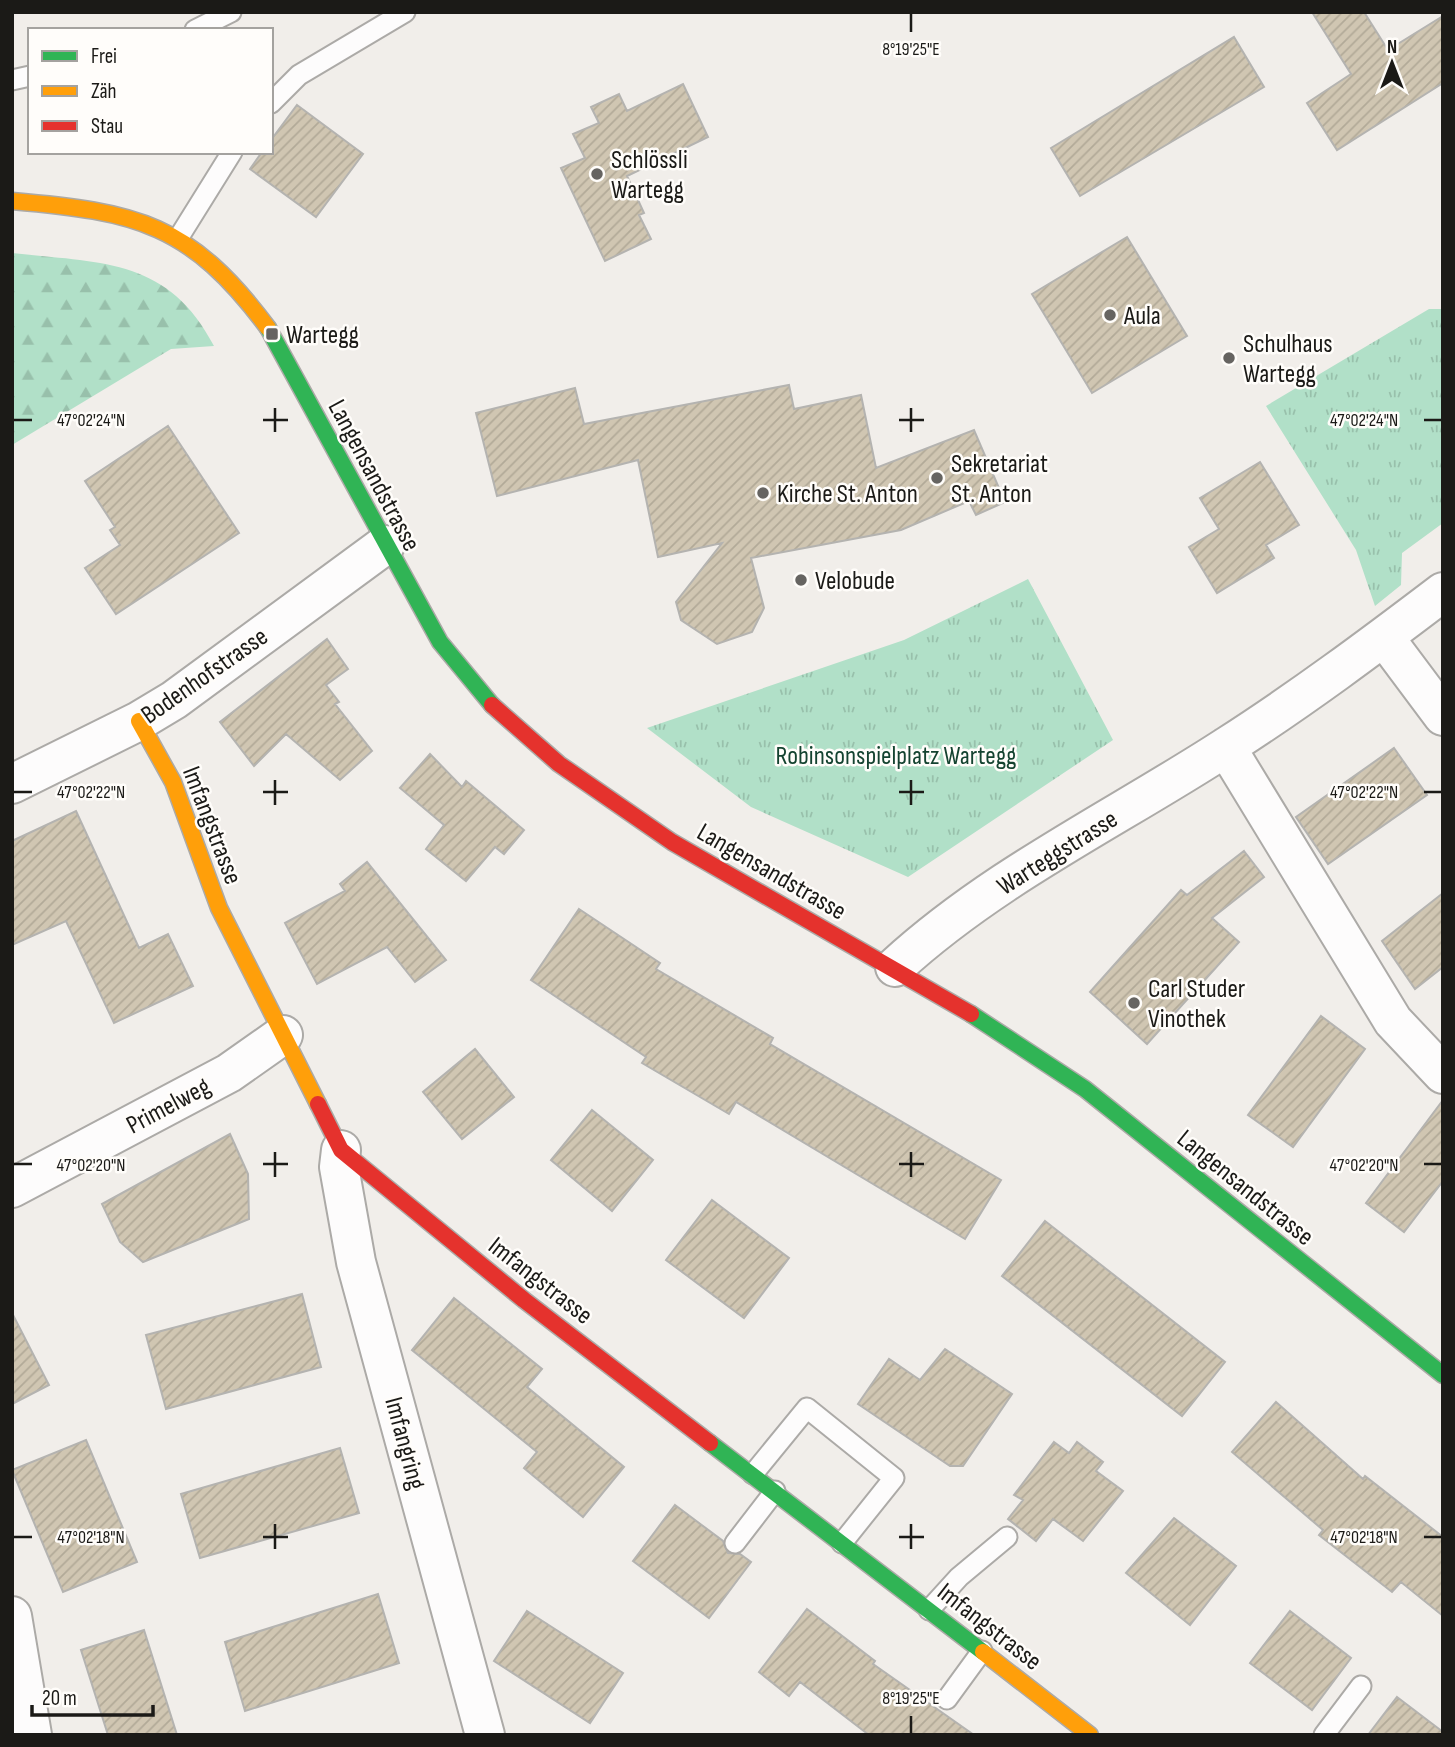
<svg xmlns="http://www.w3.org/2000/svg" width="1455" height="1747" font-family="'Sofia Sans Condensed',sans-serif">
<defs>
<pattern id="forest-firs" width="22" height="20" patternUnits="userSpaceOnUse" patternTransform="scale(1.75)"><rect width="22" height="20" fill="#b1e0c8"/><path d="M5 1l3.5 6h-7zM16 11l3.5 6h-7z" fill="#98c0ab"/></pattern>
<pattern id="park-tufts" width="24" height="20" patternUnits="userSpaceOnUse" patternTransform="scale(1.75)"><rect width="24" height="20" fill="#b1e0c8"/><path d="M3 7l-1-3M5 7V3M7 7l1-3M15 17l-1-3M17 17v-4M19 17l1-3" fill="none" stroke="#98c0ab"/></pattern>
<pattern id="building-hatch" width="6" height="6" patternUnits="userSpaceOnUse" patternTransform="scale(1.75)"><rect width="6" height="6" fill="#d0c6b2"/><path d="M-1 1l2-2M0 6l6-6M5 7l2-2" fill="none" stroke="#b2aa98"/></pattern>
</defs>
<rect width="100%" height="100%" fill="#f1eeea"/>
<path fill="url(#forest-firs)" d="M12 253C99 263 168 257 214 346L171 349 12 445Z"/>
<path fill="url(#park-tufts)" d="M1429 309H1443V523L1402 553 1401 585 1375 606 1356 550 1266 406Z
M1028 579 1113 740 908 877 751 807 647 728 904 640Z"/>
<path fill="url(#building-hatch)" stroke="#b4b3b0" stroke-width="2" d="M1312 12H1364L1388 50 1443 16V83L1337 150 1307 103 1351 74Z
M1234 37 1264 87 1080 196 1051 148Z
M683 84 708 137 627 176 644 213 639 215 651 239 605 261 561 168 585 158 573 134 599 123 591 107 619 94 627 111Z
M297 105 363 154 316 217 250 169 262 152H271V140Z
M1127 237 1187 336 1092 393 1032 294Z
M789 385 794 409 861 395 876 468 974 430 1005 502 976 515 969 501 901 530 751 558 764 608 752 632 717 644 681 620 676 602 722 543 658 557 638 460 497 496 476 413 575 388 584 424Z
M168 426 239 533 116 614 85 568 120 545 110 530 115 527 85 481Z
M1260 462 1299 525 1266 545 1274 558 1217 593 1189 547 1219 529 1200 498Z
M327 639 348 669 326 685 339 702 335 704 372 751 340 780 286 734 254 766 220 722Z
M1394 748 1427 795 1328 864 1296 817Z
M430 754 462 787 466 781 524 830 504 854 495 847 466 881 426 849 444 825 400 788Z
M76 811 139 948 168 934 193 986 114 1023 66 921 12 945V841Z
M1244 851 1264 877 1212 918 1239 942 1147 1044 1090 992 1181 890 1187 895Z
M367 862 446 960 415 982 387 947 317 984 285 923 345 891 340 884Z
M1443 893V967L1415 989 1382 941Z
M579 909 660 963 656 969 773 1038 770 1044 1001 1180 965 1239 736 1102 729 1114 642 1063 646 1057 531 980Z
M1321 1016 1365 1049 1293 1147 1248 1115Z
M475 1049 514 1097 462 1139 423 1092Z
M1443 1100V1181L1404 1232 1366 1203Z
M592 1110 653 1160 612 1211 551 1160Z
M230 1134 248 1174 249 1219 143 1262 120 1242 102 1204Z
M712 1200 789 1258 744 1318 666 1260Z
M1045 1221 1225 1362 1182 1416 1002 1276Z
M302 1294 321 1367 166 1409 146 1335Z
M454 1298 542 1369 527 1387 624 1467 583 1517 524 1468 537 1452 412 1350Z
M12 1313 49 1385 12 1404Z
M945 1349 1012 1394 963 1466H950L858 1404 889 1359 920 1380Z
M1276 1402 1363 1479 1365 1476 1443 1537V1616L1401 1582 1392 1592 1319 1535 1323 1530 1232 1452Z
M86 1440 137 1562 63 1592 12 1470Z
M1054 1442 1069 1453 1077 1442 1103 1462 1096 1471 1123 1491 1083 1541 1053 1519 1036 1541 1008 1519 1023 1500 1014 1495Z
M340 1448 359 1513 200 1558 181 1494Z
M675 1505 723 1541 728 1553 740 1554 751 1562 709 1618 633 1561Z
M1174 1518 1236 1566 1190 1625 1126 1573Z
M378 1594 399 1663 245 1711 225 1642Z
M807 1609 875 1661 873 1664 974 1735H869L800 1682 789 1696 759 1672Z
M527 1611 623 1673 590 1723 494 1661Z
M1290 1611 1351 1658 1312 1710 1250 1663Z
M144 1630 177 1735H108L81 1650Z
M1397 1697 1443 1732V1735H1368Z"/>
<g fill="none" stroke-linecap="round" stroke-linejoin="round">
<g stroke="#acaaa7" stroke-width="23">
<path id="lane" d="M195 30 231 12
M12 80 30 76
M271 103 299 75 405 12
M179 237 232 152
M753 1474 807 1408 894 1478 842 1543
M735 1543 775 1491
M929 1610 959 1577 1007 1537
M947 1699 982 1651
M1324 1735 1361 1686"/>
</g>
<g stroke="#acaaa7" stroke-width="42">
<path id="street" d="M1384 637 1443 716
M1226 747 1393 1021 1443 1074
M12 784 139 721 174 700 385 545
M895 967C993 877 1115 819 1226 747 1301 699 1372 646 1443 592
M341 1150 339 1167 356 1262 485 1735
M12 1188 229 1073 283 1035
M12 1616 32 1735"/>
</g>
<g stroke="#acaaa7" stroke-width="19">
<path id="fast" d="M268 328 440 642 492 705
M971 1014 1085 1089 1443 1375
M710 1443 983 1652"/>
</g>
<g stroke="#acaaa7" stroke-width="19">
<path id="slow" d="M12 201C137 212 190 223 268 328
M139 721 173 782 219 908 318 1104
M983 1652 1090 1735"/>
</g>
<g stroke="#acaaa7" stroke-width="19">
<path id="jam" d="M492 705 559 764 672 842 971 1014
M318 1104 341 1150 524 1300 710 1443"/>
</g>
<use href="#lane" stroke="#fdfcfc" stroke-width="19"/>
<use href="#street" stroke="#fdfcfc" stroke-width="38"/>
<use href="#fast" stroke="#30b455" stroke-width="16"/>
<use href="#slow" stroke="#ff9f0a" stroke-width="16"/>
<use href="#jam" stroke="#e5322d" stroke-width="16"/>
</g>
<path fill="none" stroke="#1b1a17" stroke-width="2.5" d="M911 14V32M275 408V432M911 408V432M14 420H32M263 420H288M899 420H924M1424 420H1441M275 780V805M911 780V805M14 792H32M263 792H288M899 792H924M1424 792H1441M275 1152V1177M911 1152V1177M14 1164H32M263 1164H288M899 1164H924M1424 1164H1441M275 1524V1549M911 1524V1549M14 1537H32M263 1537H288M899 1537H924M1424 1537H1441M911 1716V1733"/>
<g fill="#666461" stroke="#fffdfa" stroke-width="2.5">
<circle cx="597" cy="174" r="7"/>
<circle cx="1110" cy="315" r="7"/>
<rect x="265" y="327" width="14" height="14" rx="3.5"/>
<circle cx="1229" cy="358" r="7"/>
<circle cx="937" cy="478" r="7"/>
<circle cx="763" cy="493" r="7"/>
<circle cx="801" cy="580" r="7"/>
<circle cx="1134" cy="1003" r="7"/>
</g>
<g text-anchor="middle" stroke-width="5" stroke-linejoin="round" paint-order="stroke">
<g font-size="26" fill="#1b1a17" stroke="#fffdfa" text-anchor="start">
<text x="611" y="168">Schlössli<tspan x="611" dy="30">Wartegg</tspan></text>
<text x="1124" y="324">Aula</text>
<text x="286" y="343">Wartegg</text>
<text x="1243" y="352">Schulhaus<tspan x="1243" dy="30">Wartegg</tspan></text>
<text x="951" y="472">Sekretariat<tspan x="951" dy="30">St. Anton</tspan></text>
<text x="777" y="502">Kirche St. Anton</text>
<text x="815" y="589">Velobude</text>
<text x="1148" y="997">Carl Studer<tspan x="1148" dy="30">Vinothek</tspan></text>
</g>
<g font-size="26" fill="#1b1a17" stroke="#fffdfa">
<text transform="translate(375 475) rotate(62)" y="9">Langensandstrasse</text>
<text transform="translate(204 675) rotate(-35)" y="9">Bodenhofstrasse</text>
<text transform="translate(213 825) rotate(69)" y="9">Imfangstrasse</text>
<text transform="translate(1057 852) rotate(-32)" y="9">Warteggstrasse</text>
<text transform="translate(772 871) rotate(30)" y="9">Langensandstrasse</text>
<text transform="translate(168 1105) rotate(-28)" y="9">Primelweg</text>
<text transform="translate(1246 1187) rotate(39)" y="9">Langensandstrasse</text>
<text transform="translate(541 1280) rotate(38)" y="9">Imfangstrasse</text>
<text transform="translate(406 1443) rotate(75)" y="9">Imfangring</text>
<text transform="translate(990 1626) rotate(38)" y="9">Imfangstrasse</text>
</g>
<g font-size="26" fill="#144330" stroke="#fffdfa">
<text x="896" y="764">Robinsonspielplatz Wartegg</text>
</g>
</g>
<g font-size="18" text-anchor="middle" fill="#1b1a17" stroke="#fffdfa" stroke-width="5" stroke-linejoin="round" paint-order="stroke">
<text x="911" y="55">8°19'25"E</text>
<text x="91" y="426">47°02'24"N</text>
<text x="1364" y="426">47°02'24"N</text>
<text x="91" y="798">47°02'22"N</text>
<text x="1364" y="798">47°02'22"N</text>
<text x="91" y="1171">47°02'20"N</text>
<text x="1364" y="1171">47°02'20"N</text>
<text x="91" y="1543">47°02'18"N</text>
<text x="1364" y="1543">47°02'18"N</text>
<text x="911" y="1704">8°19'25"E</text>
</g>
<rect width="1455" height="1747" fill="none" stroke="#1b1a17" stroke-width="28"/>
<rect x="28" y="28" width="245" height="126" fill="#fffdfa" stroke="#a4a29f" stroke-width="2"/>
<rect x="42" y="51" width="35" height="10" fill="#30b455" stroke="#a4a29f" stroke-width="2"/>
<text x="91" y="63" font-size="21" fill="#1b1a17">Frei</text>
<rect x="42" y="86" width="35" height="10" fill="#ff9f0a" stroke="#a4a29f" stroke-width="2"/>
<text x="91" y="98" font-size="21" fill="#1b1a17">Zäh</text>
<rect x="42" y="121" width="35" height="10" fill="#e5322d" stroke="#a4a29f" stroke-width="2"/>
<text x="91" y="133" font-size="21" fill="#1b1a17">Stau</text>
<g transform="translate(1392 63)" stroke="#fffdfa" stroke-width="5" paint-order="stroke">
<path d="M0-5L12 26L0 18L-12 26Z" fill="#1b1a17"/>
<text y="-10" font-size="19" font-weight="bold" text-anchor="middle" fill="#1b1a17">N</text>
</g>
<path d="M32 1705v10h121v-10" fill="none" stroke="#1b1a17" stroke-width="3.5"/>
<text x="42" y="1705" font-size="21" fill="#1b1a17" stroke="#fffdfa" stroke-width="5" paint-order="stroke">20 m</text>
</svg>
